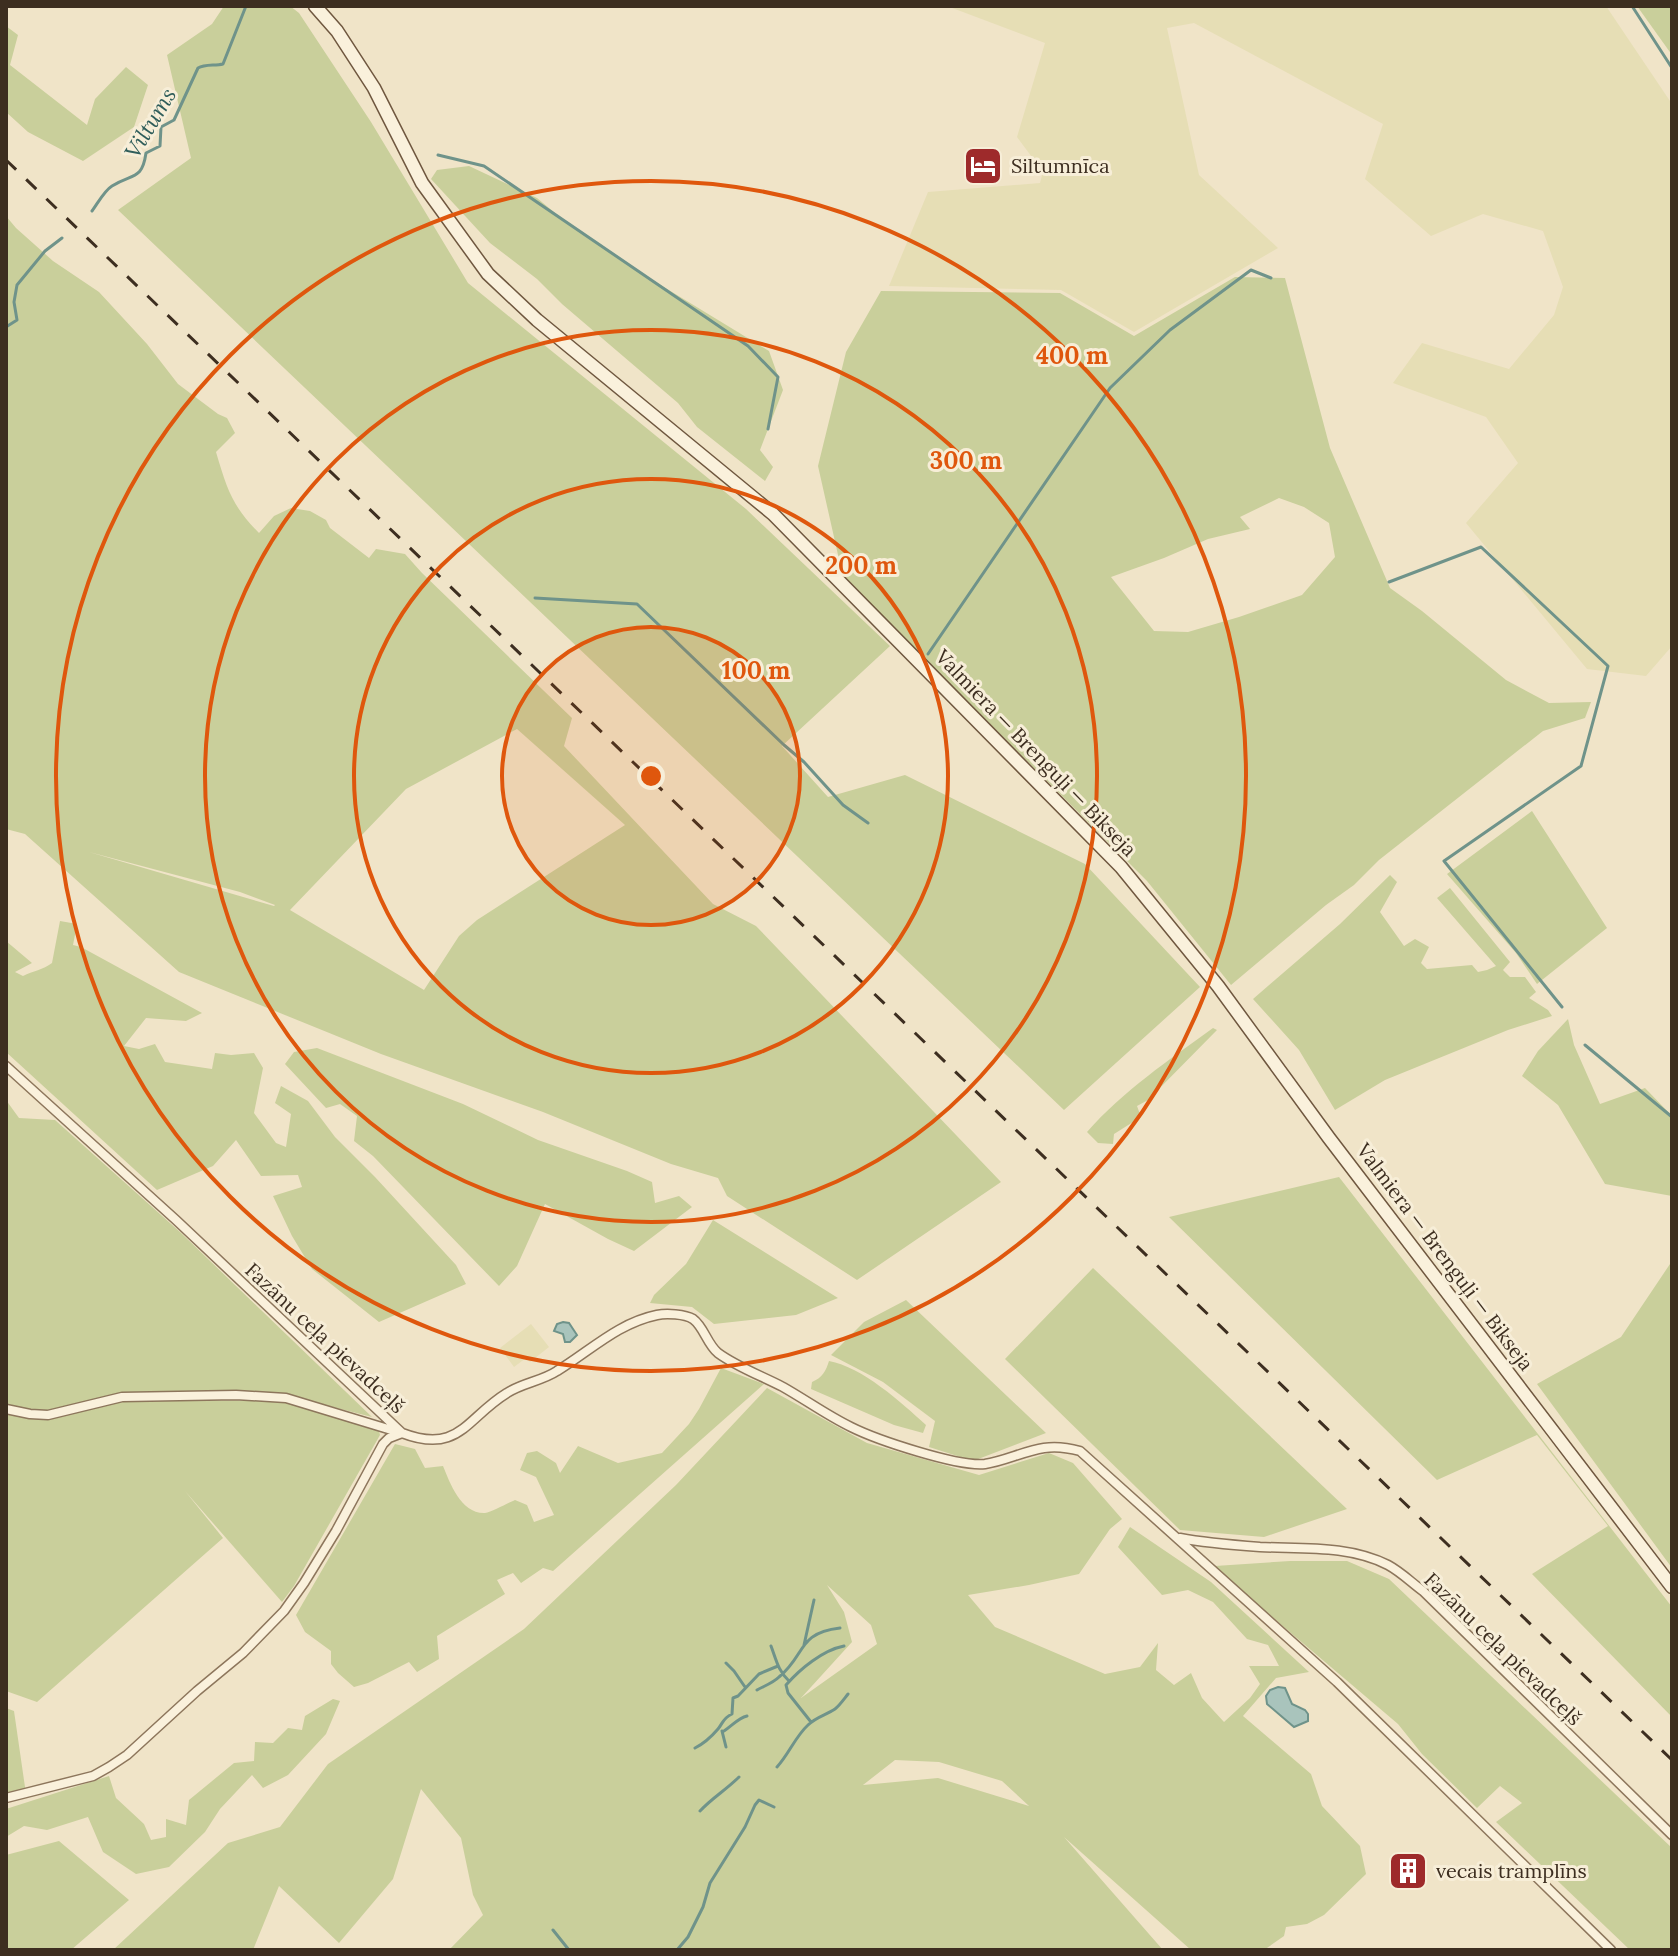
<svg xmlns="http://www.w3.org/2000/svg" width="1678" height="1956" font-family="Lora,serif">
<rect width="100%" height="100%" fill="#f0e4c8"/>
<path fill="#e6deb5" d="M947 6H1606L1672 104V646L1646 676 1587 669 1466 523 1518 463 1486 417 1393 383 1422 343 1509 369 1554 315 1563 287 1543 231 1483 214 1431 236 1365 179 1383 124 1194 23 1167 28 1199 175 1278 248 1134 332 1061 290 889 286 928 192 1040 183 1043 172 1017 137 1045 43Z
M531 1324 549 1347 530 1362 526 1358 514 1367 500 1348Z"/>
<path fill="#c9cf9b" fill-rule="evenodd" d="M224 6H290L299 13 371 122 468 283 746 509 890 646 782 746 828 797 905 775 1085 864 1200 987 1064 1110 118 210 191 158 167 55 212 24Z
M1637 6H1672V55Z
M6 26 18 35 10 65 87 125 95 99 126 67 148 85 134 127 83 161 28 132 6 112Z
M469 166 537 198 567 223 631 267 769 351 783 390 760 450 773 467 765 481 697 427 678 403 562 304 537 279 490 243 431 179 437 170Z
M6 216 16 228 53 261 99 292 147 344 178 384 218 414 227 418 235 433 216 452C227 489 232 506 259 533L274 516 291 508 310 511 326 520 330 528 369 558 376 549 405 554 422 573 572 718 564 746 713 904 756 926 1001 1182 857 1280 727 1196 718 1178 671 1164 543 1112 381 1054 179 972 25 834 6 829ZM517 729 625 825 477 920 459 936 424 990 290 910 406 789ZM89 852 240 892 275 905 274 906Z
M1235 277 1285 278 1330 448 1390 588 1422 611 1506 680 1549 703 1591 702 1585 718 1543 731 1379 860 1354 885 1326 905 1231 985 1147 881 843 577 818 466 846 352 881 291 1060 293 1134 336ZM1279 498 1304 507 1329 523 1335 557 1302 595 1239 617 1188 632 1154 631 1111 577 1164 558 1208 539 1250 529 1240 517Z
M1532 811 1607 928 1537 984 1516 953 1447 874Z
M1390 875 1397 882 1380 912 1404 946 1415 939 1429 947 1421 963 1427 969 1472 965 1478 972 1487 970 1496 966 1437 898 1450 888 1510 962 1503 970 1510 977H1525L1536 992 1529 998 1548 1010 1552 1016 1508 1030 1385 1080 1335 1110 1299 1050 1253 999 1340 924Z
M60 921 77 924 73 945 81 947 202 1013 186 1021 146 1018 124 1046 139 1049 155 1044 165 1062 212 1069 215 1053 231 1055 254 1053 263 1068 254 1113 276 1143 286 1147 291 1114 275 1103 281 1086 308 1101 335 1137 375 1177 456 1265 466 1284 379 1322 312 1269 292 1236 273 1196 302 1187 298 1175 261 1176 236 1140 213 1166 157 1190 6 1052V941L32 963 15 972 23 976C33 971 43 970 52 963Z
M1568 1019 1574 1045 1600 1104 1645 1088 1672 1116V1196L1605 1184 1558 1105 1522 1076 1538 1051Z
M1213 1028 1217 1030 1148 1100 1137 1106 1141 1117 1114 1134 1113 1144 1098 1143 1087 1132C1123 1091 1169 1060 1213 1028Z
M317 1048 463 1104 538 1140 627 1171 652 1182 655 1203 679 1196 692 1207 634 1251 608 1239 545 1204 517 1266 499 1286 373 1156 354 1141 357 1116 340 1104 326 1108 285 1064 294 1052Z
M6 1100 19 1118 55 1120 180 1232 372 1417 286 1395 232 1391 116 1394 45 1411 19 1409 6 1405Z
M1339 1177 1672 1607V1717L1532 1574 1608 1526 1537 1435 1437 1480 1169 1217Z
M713 1220 838 1298 796 1315 714 1324 692 1307 650 1303 654 1295 686 1264Z
M1672 1263V1568L1537 1384 1621 1337 1670 1264Z
M1093 1268 1347 1509 1264 1537 1180 1530 1005 1359Z
M906 1300 1046 1433 973 1461 929 1447 935 1421 883 1382 831 1355 864 1322Z
M829 1361C862 1367 901 1402 926 1425L923 1433 894 1425 811 1389 812 1382C822 1378 826 1371 829 1361Z
M721 1368 764 1384 553 1571 543 1568 521 1583 513 1573 497 1580 505 1594 437 1636 439 1659 417 1672 409 1662 368 1683 354 1687 338 1673 331 1664V1651L305 1632 296 1615 395 1444 415 1449 425 1468 443 1466C450 1483 461 1514 485 1513 492 1512 508 1503 515 1500L527 1505 534 1522 554 1515 536 1477 520 1470 527 1453 537 1451 556 1463 560 1473 578 1446 618 1463 662 1453 689 1424 699 1409Z
M767 1388 867 1443 979 1475 1049 1453 1073 1463 1122 1519 1110 1529 1079 1574 1029 1585 968 1595 995 1627 1105 1674 1140 1667 1158 1643 1156 1670 1174 1685 1191 1673 1202 1698 1224 1722 1250 1698 1260 1684 1249 1666H1279L1268 1645 1247 1639 1213 1602 1188 1590 1162 1595 1118 1547 1130 1527 1211 1582 1309 1672 1276 1678 1243 1716 1311 1774 1322 1806 1360 1846 1366 1874 1324 1915 1307 1924 1286 1927 1284 1936 1264 1950H1191L1064 1837 1163 1950H449L483 1915 473 1895 461 1838 421 1789 393 1879 339 1943 279 1886 253 1950H113L228 1843 280 1827 328 1764 524 1629 676 1485ZM827 1585 871 1625 877 1644 801 1698 852 1642 844 1612ZM895 1760 939 1762 1002 1781 1029 1806 938 1778 863 1785Z
M133 1400 287 1401 378 1427 380 1435 294 1586 282 1602 185 1491 223 1538 37 1702 6 1691V1412L23 1417 109 1401 112 1404Z
M1290 1561H1347L1389 1579 1672 1848V1950H1630L1496 1822 1522 1803 1500 1786 1477 1808 1422 1754 1398 1724 1239 1589 1215 1566Z
M333 1699 340 1701 326 1734 288 1775 263 1788 252 1775 220 1809 205 1832 169 1867 136 1874 103 1852 88 1817 47 1830 24 1826 6 1837V1809L109 1776 116 1798 144 1824 151 1840 166 1837V1819L186 1825 189 1800 234 1763 254 1761 255 1742 273 1743 288 1728 302 1730 305 1716Z
M6 1708 14 1711 26 1794 6 1796Z
M59 1841 129 1900 71 1950H6V1855Z"/>
<path fill="#a9c4bc" stroke="#6f938a" stroke-width="2" d="M563 1322 569 1323 577 1335 570 1342H565L563 1334 554 1331 557 1324Z
M1278 1687 1285 1688 1292 1704 1305 1710 1308 1714V1721L1294 1727 1267 1704 1266 1696 1270 1690Z"/>
<g fill="none" stroke-linecap="round" stroke-linejoin="round">
<path stroke="#6f938a" stroke-width="3" d="M1632 6 1672 68
M438 155 484 166 748 346 778 377 768 429
M92 211C98 203 104 191 112 186 132 173 142 181 146 153L160 146 161 127 174 120 198 68C205 64 215 66 223 64L246 6
M6 327 17 320 14 302 17 285 45 251 62 238
M1389 582 1481 547 1608 666 1581 766 1444 861 1562 1007
M535 598 637 604 784 745 804 762 843 805 868 823
M928 654 1110 388 1170 330 1251 270 1271 278
M1585 1045 1672 1117
M804 1645 814 1600
M771 1646C776 1659 778 1671 789 1681
M726 1663 734 1671 745 1687
M757 1690C764 1686 773 1683 779 1677 806 1655 797 1633 840 1628
M811 1722 788 1693 786 1685C800 1669 823 1650 844 1646
M722 1731 726 1747
M724 1731C732 1726 738 1718 747 1716
M695 1748C703 1744 712 1736 718 1729 723 1723 723 1718 732 1714L733 1698 738 1696 759 1674 778 1666
M777 1767C789 1754 795 1737 808 1725 816 1717 826 1715 835 1709 840 1705 844 1699 848 1694
M700 1811C712 1798 726 1790 739 1777
M553 1930 569 1950
M677 1950 688 1937 703 1907 710 1883 745 1827 755 1805 759 1800 774 1807"/>
<g stroke="#8d765c" stroke-width="11">
<path id="street" d="M6 1066 176 1220 402 1433C459 1455 466 1418 507 1393 522 1383 542 1381 557 1371 590 1351 618 1323 657 1315 666 1313 685 1314 693 1319 704 1327 707 1344 718 1353 737 1367 762 1376 783 1387 806 1400 828 1416 851 1427 877 1440 958 1467 985 1464 1005 1461 1024 1451 1044 1448 1056 1446 1069 1448 1080 1451L1337 1682 1611 1950
M6 1409 30 1414 48 1415 122 1397 236 1395 286 1398 398 1432
M1180 1538C1206 1543 1233 1545 1260 1547 1303 1549 1349 1545 1388 1565 1401 1572 1412 1583 1423 1591L1672 1835
M6 1798 93 1776 109 1767 127 1755 197 1691 243 1653 284 1611 304 1583 336 1531 383 1444 389 1438 402 1433"/>
</g>
<g stroke="#6f573f" stroke-width="15">
<path id="secondary" d="M315 6 337 31 374 88 422 183 488 274 537 320 773 514 1121 867 1218 986 1329 1138 1672 1587"/>
</g>
<use href="#street" stroke="#faf1dc" stroke-width="8"/>
<use href="#secondary" stroke="#faf1dc" stroke-width="12"/>
<path stroke="#3d2e20" stroke-width="3" stroke-dasharray="14 14" stroke-linecap="butt" d="M6 160 1672 1760"/>
</g>
<circle cx="651" cy="776" r="149" fill="#df570d" fill-opacity=".12"/>
<g fill="none" stroke="#df570d" stroke-width="4">
<circle cx="651" cy="776" r="149"/>
<circle cx="651" cy="776" r="297"/>
<circle cx="651" cy="776" r="446"/>
<circle cx="651" cy="776" r="595"/>
</g>
<defs>
<g id="hotel-square" transform="scale(2)"><rect x="-9" y="-9" width="18" height="18" rx="4" fill="#9e2a2b" stroke="#f7eed8"/><path d="M-6-4.5h1.5V1H6V5H4.5V3h-9V5H-6ZM-4 0a1.8 1.8 0 1 1 3.6 0ZM.5 0V-2.5h3Q6-2.5 6 0Z" fill="#fff"/></g>
<g id="building-square" transform="scale(2)"><rect x="-9" y="-9" width="18" height="18" rx="4" fill="#9e2a2b" stroke="#f7eed8"/><path d="M-4-6H4V6H1V3H-1V6H-4ZM-2.5-4.3h1.7v1.8h-1.7ZM.8-4.3h1.7v1.8H.8ZM-2.5-1h1.7V.8h-1.7ZM.8-1h1.7V.8H.8Z" fill="#fff"/></g>
</defs>
<g fill-rule="evenodd">
<use href="#hotel-square" x="983" y="166"/>
<use href="#building-square" x="1408" y="1871"/>
</g>
<g text-anchor="middle" stroke-width="6" stroke-linejoin="round" paint-order="stroke">
<g font-size="20" fill="#3d2e20" stroke="#f7eed8" text-anchor="start">
<text x="1011" y="173">Siltumnīca</text>
<text x="1436" y="1878">vecais tramplīns</text>
</g>
<g font-size="20" fill="#3d2e20" stroke="#f7eed8">
<text transform="translate(1036 753) rotate(46)" y="7">Valmiera — Brenguļi — Bikseja</text>
<text transform="translate(1445 1257) rotate(53)" y="7">Valmiera — Brenguļi — Bikseja</text>
<text transform="translate(325 1338) rotate(43)" y="7">Fazānu ceļa pievadceļš</text>
<text transform="translate(1503 1649) rotate(44)" y="7">Fazānu ceļa pievadceļš</text>
</g>
<g font-size="22" font-style="italic" fill="#2f5d5a" stroke="#f7eed8">
<text transform="translate(150 123) rotate(-59)" y="8">Viltums</text>
</g>
</g>
<circle cx="651" cy="776" r="12" fill="#df570d" stroke="#f7eed8" stroke-width="4"/>
<g font-size="24" text-anchor="middle" font-weight="bold" fill="#df570d" stroke="#f7eed8" stroke-width="6" stroke-linejoin="round" paint-order="stroke">
<text x="1072" y="364">400 m</text>
<text x="966" y="469">300 m</text>
<text x="861" y="574">200 m</text>
<text x="756" y="679">100 m</text>
</g>
<rect width="1678" height="1956" fill="none" stroke="#3d2e20" stroke-width="16"/>
</svg>
